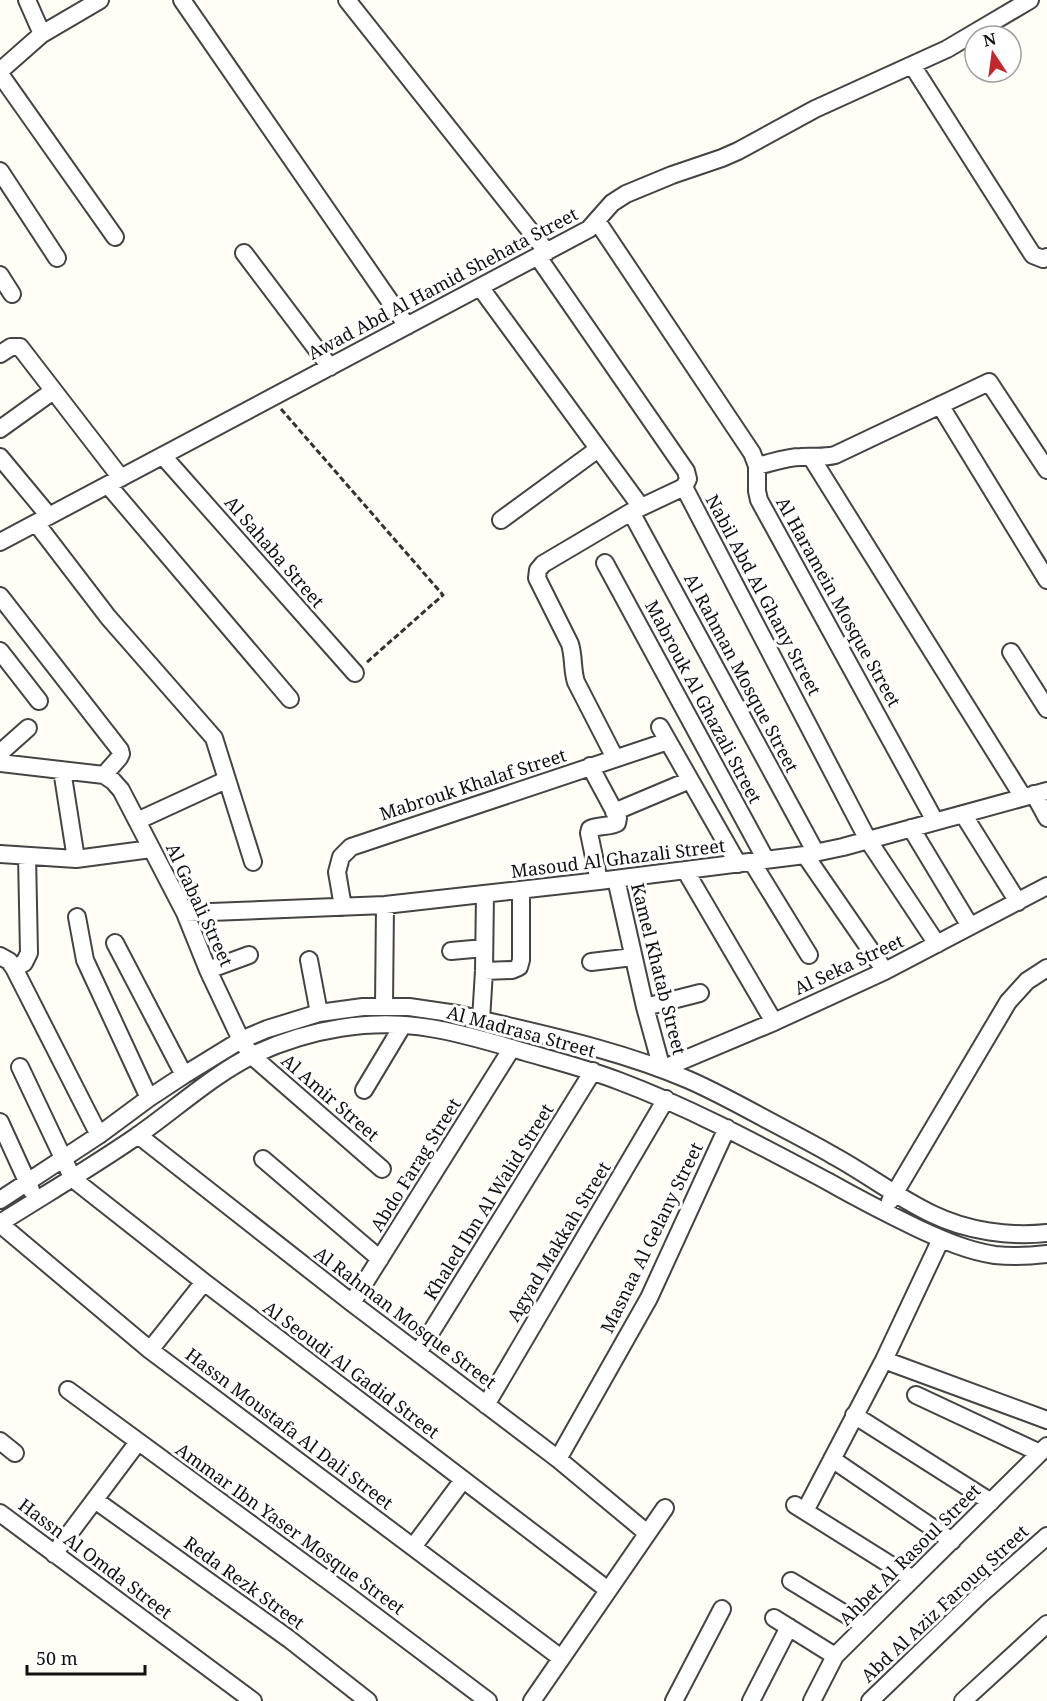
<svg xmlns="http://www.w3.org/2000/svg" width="1047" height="1701" font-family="'Noto Serif',serif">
<rect width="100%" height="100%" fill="#fffdf5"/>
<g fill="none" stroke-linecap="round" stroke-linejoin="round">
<g stroke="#444" stroke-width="20">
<path id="minor" d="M27 0 42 34
M182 0 407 326
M347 0 547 252
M912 65 1029 249 1033 255 1043 259 1047 257
M0 71 42 34 100 0
M0 74 115 237
M0 171 57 258
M597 221 752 453 757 466V491L759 500 935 821
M244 253 330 367
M538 257 686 471 688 479 684 487
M0 275 12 294
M480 287 641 507
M0 354 11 347H20L121 478
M940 405 1047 580
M0 429 53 391
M163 456 355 673
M0 457 49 516
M811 457 1023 797
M757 466C771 463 786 457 801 457 813 456 823 458 835 455L989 382 1047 470
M108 485 290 699
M684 487 868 840 937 944
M631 512 816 853
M501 520 598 449
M36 523 108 617 214 738 253 862
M0 542 589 229 612 203 626 194 672 175 722 158 738 151 815 109 947 49 1030 0
M605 563 766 860
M0 596 120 750 121 754 119 758 104 775
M0 651 39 701
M1011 652 1047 709
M660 727 738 864
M0 753 28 728
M615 758 576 682C572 670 574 657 570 644L537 578 538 570 543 564 631 512 684 487
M0 763 104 775 113 781 121 790 185 913 208 970 241 1040 252 1056 382 1169
M590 766 618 818 617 823C609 827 599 825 590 829L589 833 599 881
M62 770 76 859
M1034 794 1047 818
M614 812 690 780
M963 814 1018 902
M137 821 226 780
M911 828 970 926
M0 854 76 859 151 849
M805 855 885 971
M752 862 809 955
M685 870 774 1022
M616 879 645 1007 662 1069 774 1022 885 971 1047 886
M343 907 337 872 341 857 351 847 668 741
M185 913 385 905 599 881 805 855 843 847 1047 791
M77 917 85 960 149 1098
M115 943 184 1075
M451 951 484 948
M0 956 9 961 14 968 99 1135
M309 960 319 1013
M591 962 633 957
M14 968 24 963 29 953 27 856
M208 970 249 955
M484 971 512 970 519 967 521 960V890
M384 1006 385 905
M645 1007 700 993
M481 1020 484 971 485 894
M20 1067 73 1179 204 1282 608 1590
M364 1090 403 1025
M0 1122 31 1190
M138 1135 352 1303 558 1459 647 1533
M263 1159 380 1259
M0 1200 99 1135 149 1098 184 1075 241 1040 267 1029 319 1013 363 1007H409L457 1014C535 1033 615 1048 689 1080 714 1091 738 1104 762 1117 786 1130 810 1142 834 1156 867 1174 898 1198 932 1214 967 1231 1009 1237 1047 1233
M890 1201 1008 1002 1027 981 1047 968
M0 1223C46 1194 92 1167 137 1136 176 1109 212 1075 255 1054 309 1029 371 1018 430 1028 462 1033 494 1043 525 1052 556 1061 588 1069 619 1081 691 1108 759 1145 827 1181 857 1198 888 1214 919 1229 943 1240 968 1251 995 1255 1013 1257 1030 1256 1047 1254
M0 1224 150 1350 561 1658
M352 1303 512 1048
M150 1350 204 1282
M418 1353 593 1071
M884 1360 1047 1420
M68 1390 342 1591 488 1701
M916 1395 1040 1453
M486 1405 666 1099
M854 1415 991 1502
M0 1441 15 1453
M558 1459 649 1298 727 1128
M832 1459 952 1541
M95 1500 289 1639 368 1701
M795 1505 913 1579
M805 1511 884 1360 941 1239
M0 1513 253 1701
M413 1547 463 1480
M54 1554 138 1442
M791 1581 865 1626
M774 1618 835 1656
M532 1701 665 1508
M674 1701 722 1609
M751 1701 789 1627
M812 1701 835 1656 1047 1446
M870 1701 980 1595 1047 1536
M963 1701 1047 1624"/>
</g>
<path stroke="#333" stroke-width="3" stroke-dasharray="6 3" stroke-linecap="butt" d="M281 409 443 595 366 663"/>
<use href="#minor" stroke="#fff" stroke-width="16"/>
</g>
<g text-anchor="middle" stroke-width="6" stroke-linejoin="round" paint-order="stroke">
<g font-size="18" fill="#111" stroke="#fff">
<text transform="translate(443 284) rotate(-28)" y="6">Awad Abd Al Hamid Shehata Street</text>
<text transform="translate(274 552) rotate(49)" y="6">Al Sahaba Street</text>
<text transform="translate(763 595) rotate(62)" y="6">Nabil Abd Al Ghany Street</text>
<text transform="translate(838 602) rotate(61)" y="6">Al Haramein Mosque Street</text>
<text transform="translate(741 673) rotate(62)" y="6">Al Rahman Mosque Street</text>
<text transform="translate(703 702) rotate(62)" y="6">Mabrouk Al Ghazali Street</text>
<text transform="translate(473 785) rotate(-18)" y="6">Mabrouk Khalaf Street</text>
<text transform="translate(618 859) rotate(-7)" y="6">Masoud Al Ghazali Street</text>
<text transform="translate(199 905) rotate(65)" y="6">Al Gabali Street</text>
<text transform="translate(849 965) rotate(-25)" y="6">Al Seka Street</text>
<text transform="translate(658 969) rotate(76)" y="6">Kamel Khatab Street</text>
<text transform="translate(521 1032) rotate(15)" y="6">Al Madrasa Street</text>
<text transform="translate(330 1098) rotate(41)" y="6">Al Amir Street</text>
<text transform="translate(416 1165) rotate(-58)" y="6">Abdo Farag Street</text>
<text transform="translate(489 1202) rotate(-58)" y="6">Khaled Ibn Al Walid Street</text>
<text transform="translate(652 1238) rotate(-64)" y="6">Masnaa Al Gelany Street</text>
<text transform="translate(559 1242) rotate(-59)" y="6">Agyad Makkah Street</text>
<text transform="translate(405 1318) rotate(37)" y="6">Al Rahman Mosque Street</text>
<text transform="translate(351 1370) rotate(37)" y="6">Al Seoudi Al Gadid Street</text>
<text transform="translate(289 1429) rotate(37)" y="6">Hassn Moustafa Al Dali Street</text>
<text transform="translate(290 1529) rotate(36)" y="6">Ammar Ibn Yaser Mosque Street</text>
<text transform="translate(910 1555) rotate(-45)" y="6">Ahbet Al Rasoul Street</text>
<text transform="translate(95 1559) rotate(37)" y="6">Hassn Al Omda Street</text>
<text transform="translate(244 1583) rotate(36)" y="6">Reda Rezk Street</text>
<text transform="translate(945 1604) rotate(-43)" y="6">Abd Al Aziz Farouq Street</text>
</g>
</g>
<g transform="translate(993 54) rotate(347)"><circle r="28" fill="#ffffff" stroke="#a0a0a0" stroke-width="1.5"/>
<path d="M0-4.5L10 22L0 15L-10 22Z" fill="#c4262e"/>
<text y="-9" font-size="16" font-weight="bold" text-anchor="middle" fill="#111111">N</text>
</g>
<path d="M27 1665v9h118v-9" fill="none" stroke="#111111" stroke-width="3"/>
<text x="36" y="1665" font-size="18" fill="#111111" stroke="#ffffff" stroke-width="4.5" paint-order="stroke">50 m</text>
</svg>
